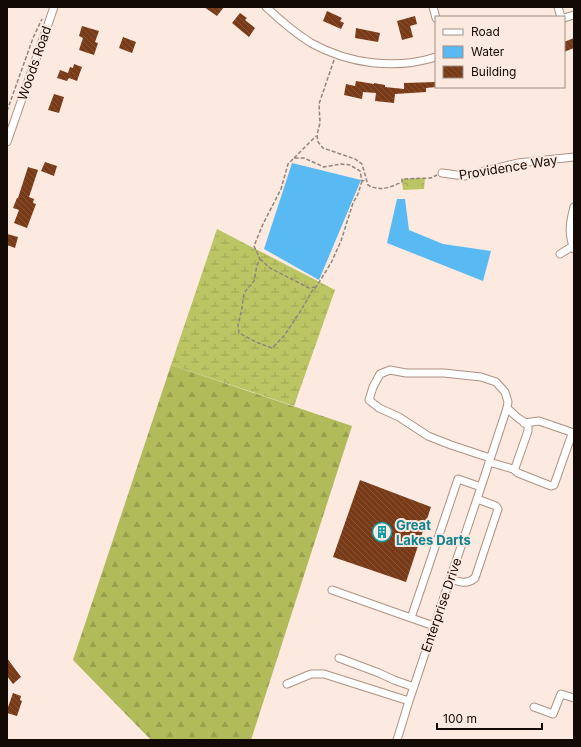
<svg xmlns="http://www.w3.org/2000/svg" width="581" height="747" font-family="Inter,sans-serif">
<defs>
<pattern id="forest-firs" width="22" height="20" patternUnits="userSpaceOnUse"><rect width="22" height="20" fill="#b2bb5a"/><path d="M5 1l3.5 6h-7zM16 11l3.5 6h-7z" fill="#989f4d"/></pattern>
<pattern id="wetland-marsh" width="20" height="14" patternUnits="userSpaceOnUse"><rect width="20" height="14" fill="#bbc564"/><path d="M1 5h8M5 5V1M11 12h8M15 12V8" fill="none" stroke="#a0a855"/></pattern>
<pattern id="park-crowns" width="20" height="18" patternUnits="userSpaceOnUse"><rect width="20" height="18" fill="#bbc564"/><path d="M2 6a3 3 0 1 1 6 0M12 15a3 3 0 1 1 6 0" fill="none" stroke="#a0a855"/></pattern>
<pattern id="building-back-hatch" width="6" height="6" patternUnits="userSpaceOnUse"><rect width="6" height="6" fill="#783a17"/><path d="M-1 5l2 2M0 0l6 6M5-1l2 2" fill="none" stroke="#855336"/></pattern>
</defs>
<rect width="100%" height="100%" fill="#fce9df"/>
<path fill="url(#forest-firs)" d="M171 365 352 426 251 740H151L73 660Z"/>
<path fill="url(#wetland-marsh)" d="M217 229 335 290 294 406 171 365Z"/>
<path fill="url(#park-crowns)" d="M425 178 424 189 403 190 402 179Z"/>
<path fill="#59baf3" d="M292 163 361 180 319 280 264 249Z
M397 199H405L409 230 443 244 491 251 483 281 387 243Z"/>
<path fill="url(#building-back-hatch)" d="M204 7H224L217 16Z
M327 11 342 18 340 21 344 23 341 29 323 21Z
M240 13 247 18 245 20 255 28 249 37 232 23Z
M415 16 417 24 410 26 413 37 402 40 397 21Z
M82 26 99 31 95 42 98 43 94 55 79 50 83 38 79 36Z
M356 28 380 33 378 42 355 38Z
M123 37 136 42 132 53 119 48Z
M574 38V48L564 52V42Z
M74 64 82 67 77 81 69 78 67 81 57 78 60 70 68 73 70 67 73 68Z
M356 81 374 84V83L385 85V87L404 89V83L436 82V87L426 88V92L395 94 394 103 375 101 376 93 363 92 362 99 344 95 346 84 355 86Z
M54 94 64 97 59 113 48 110Z
M45 162 57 166 54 176 41 171Z
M28 167 38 170 29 197 34 199 33 203 36 204 27 228 14 223 19 210 13 208 17 198H18Z
M7 234 18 237 15 248 7 245Z
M360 480 431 507 406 582 333 557Z
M7 658 21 677 13 684 7 676Z
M13 693 21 696 20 700 22 701 17 716 7 713V710Z"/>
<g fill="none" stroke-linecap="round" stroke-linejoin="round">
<g stroke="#ae9282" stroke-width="9">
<path id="minor" d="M266 7C280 20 295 33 311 43 349 64 395 70 436 57
M433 7 436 18
M558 7 561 17
M564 18 574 15
M7 142 54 7
M442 173 464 176 518 163 574 157
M574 207C570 222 568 234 574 249
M560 254 573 246
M507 408 518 418 527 424 528 427V431L515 468 513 469
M489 462 513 469 518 473 551 486 554 485 572 434 571 432 539 421 524 423
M450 579C459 582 467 585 475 578L498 509 496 506 477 499
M332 590 411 618
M434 626 411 618 458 479 481 487
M339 658 379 673 394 680 414 687
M287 684 311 674H324L409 701
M534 707 553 714 561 694 574 698
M397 740 409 701 477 499 480 490 507 408 508 402 505 392 496 382 481 377 444 373H406L390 370 380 374 373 387 369 400 379 408 399 417 428 436 451 445 490 458"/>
</g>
<path stroke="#93847d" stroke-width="1.5" stroke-dasharray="4 2" stroke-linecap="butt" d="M334 60 319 104 320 123 317 135 318 142 323 148 355 159 362 164 368 185C380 192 391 187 402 182V179L431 178 437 175
M7 111 33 38 42 19
M294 158 316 136
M362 181 358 194 353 203 341 241 331 263 316 287 312 291 300 312 284 336 272 348 256 342 239 333 238 326 242 308 244 293 254 281 257 265 260 259 254 246 263 224 281 189 288 164 294 158H304L324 167 341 164 350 165 360 171 362 181 366 180
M260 259 270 268 309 288 316 287"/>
<use href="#minor" stroke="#fff" stroke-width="7"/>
</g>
<defs>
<g id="building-ring" transform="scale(1)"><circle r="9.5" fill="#fce9df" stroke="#0f9aa8" stroke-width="1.5"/><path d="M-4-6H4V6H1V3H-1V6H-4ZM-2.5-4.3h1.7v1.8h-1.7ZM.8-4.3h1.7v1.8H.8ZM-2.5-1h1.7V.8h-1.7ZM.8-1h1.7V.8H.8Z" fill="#0f9aa8"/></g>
</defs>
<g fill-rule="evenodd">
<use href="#building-ring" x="382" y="532"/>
</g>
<g text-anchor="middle" stroke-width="4" stroke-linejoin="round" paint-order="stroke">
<g font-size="13" fill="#140a05" stroke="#fce9df">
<text transform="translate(34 63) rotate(-71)" y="5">Woods Road</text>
<text transform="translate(508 167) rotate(-9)" y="5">Providence Way</text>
<text transform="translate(441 605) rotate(-71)" y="5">Enterprise Drive</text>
</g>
<g font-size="13" font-weight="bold" fill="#0d838f" stroke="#fce9df" text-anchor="start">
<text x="396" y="530">Great<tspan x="396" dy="15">Lakes Darts</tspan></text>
</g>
</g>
<rect width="581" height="747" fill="none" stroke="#140a05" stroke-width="16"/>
<rect x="435" y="16" width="130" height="72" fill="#fce9df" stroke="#9f9088"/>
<rect x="443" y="29" width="20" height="6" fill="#ffffff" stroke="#9f9088"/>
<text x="471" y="36" font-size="12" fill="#140a05">Road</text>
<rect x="443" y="46" width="20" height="12" fill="#59baf3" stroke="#9f9088"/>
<text x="471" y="56" font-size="12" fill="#140a05">Water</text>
<rect x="443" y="66" width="20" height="12" fill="url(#building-back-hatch)" stroke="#9f9088"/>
<text x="471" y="76" font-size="12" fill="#140a05">Building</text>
<path d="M437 723v6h105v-6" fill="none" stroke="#140a05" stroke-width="2"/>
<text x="443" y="723" font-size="12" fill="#140a05" stroke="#fce9df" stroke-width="3" paint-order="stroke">100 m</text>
</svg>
